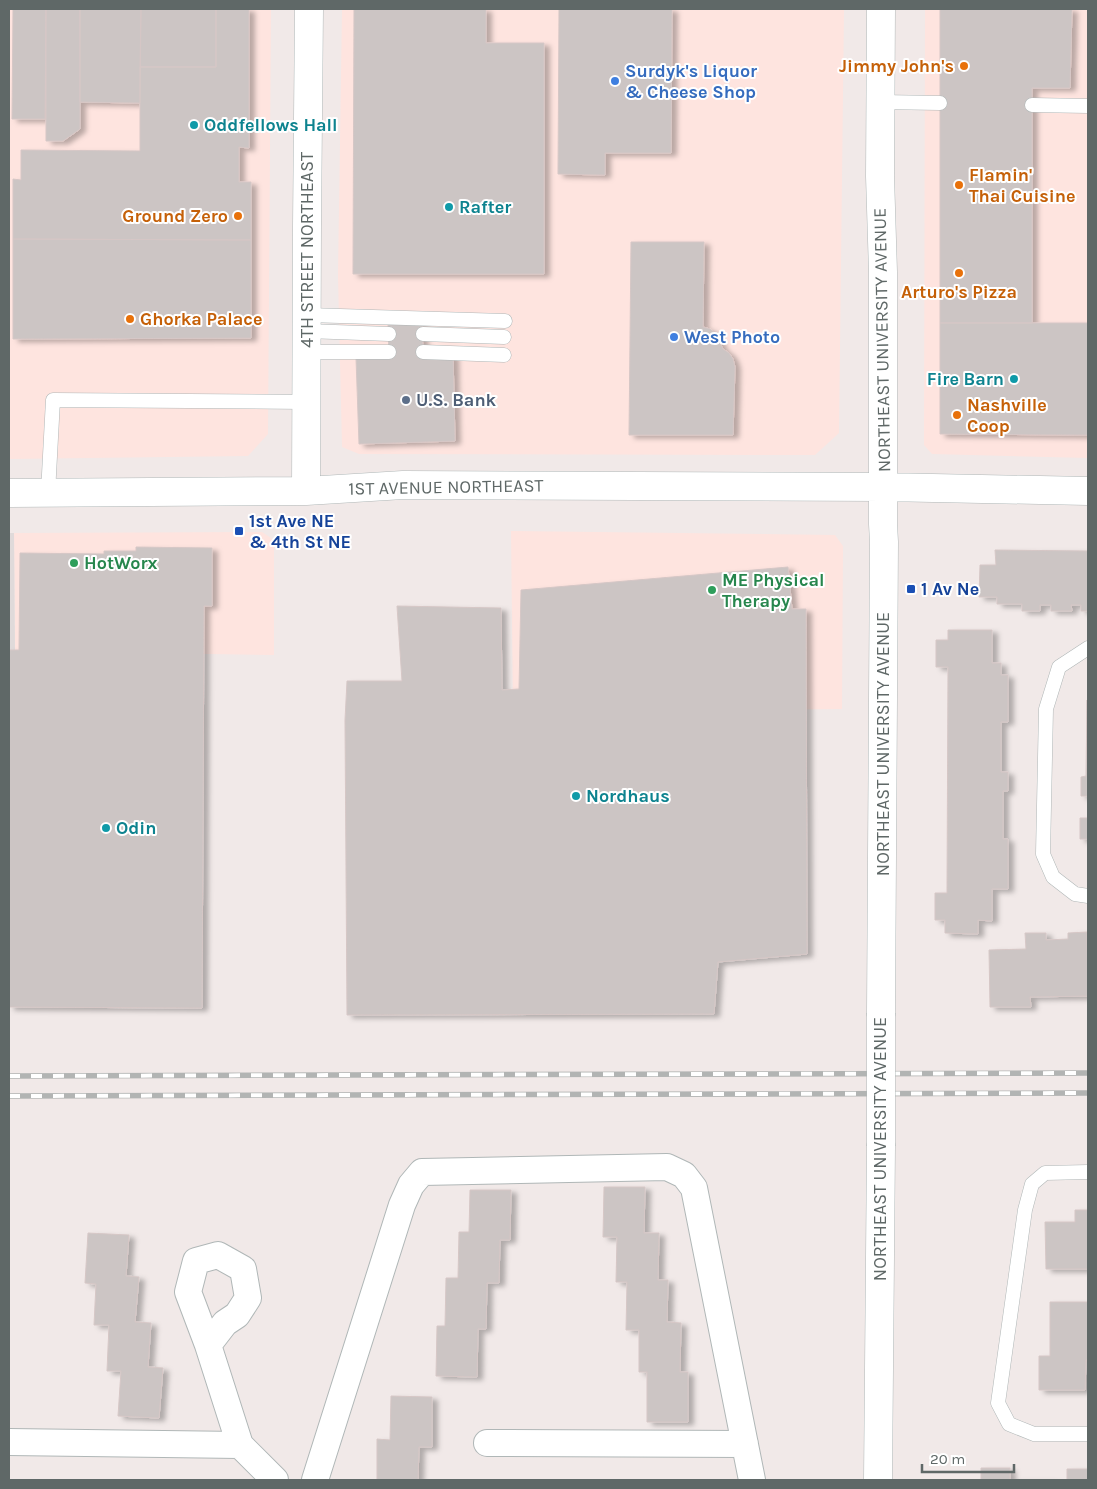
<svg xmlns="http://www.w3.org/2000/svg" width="1097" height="1489" font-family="Karla,sans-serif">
<defs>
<filter id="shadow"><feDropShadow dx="5.5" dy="3" stdDeviation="2.5" flood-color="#0004"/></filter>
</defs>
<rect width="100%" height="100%" fill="#f1e9e8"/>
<path fill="#fee4df" d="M9 9H271L268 434 248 456 9 459Z
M342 9H844L839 433 815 455 359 454 342 447 338 275Z
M925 9H1088V458L932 454 924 445Z
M511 531 835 535 843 546 842 709 513 712Z
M262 532 274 540V655L15 651 14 533Z"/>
<path fill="#e0dada" d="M9 533H14L15 651H9Z"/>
<path fill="#ccc5c4" stroke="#d6c7c6" filter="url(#shadow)" d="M13 9H46L45 119H12Z
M46 9H80V129L63 141H46Z
M80 9H141L140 103 80 102Z
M141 9H216V67H140Z
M216 9H249V148L239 147V182H251V240L13 239V179L21 180V150L140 151V67H216Z
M354 9H486V43H544V274H353Z
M559 9H672L671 153H605V175L558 174Z
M940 9H1072L1070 88H1032V323H940Z
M13 239 251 240V338L13 339Z
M631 242H704L703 327 710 329 715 333 723 349 729 353 733 359 735 367 733 435H629Z
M388 323H422L423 354 453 353 455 441 359 444 356 358 389 357Z
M940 323H1088V435L940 434Z
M136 547 212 548V606H204L202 1008 9 1007V650H19L20 553 104 554V551H136Z
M995 550 1088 551V611H1081V605H1071L1072 611H1051V605H1040V611H1022V604H997V597H979L980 565H996Z
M788 567 792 609H806L807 954 718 962 714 1014 347 1015 345 720 347 681H402L397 606 501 608 502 690 519 689 521 590Z
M948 630H992V663H1001V675H1008V722H1001V772H1008V791H1003V839H1008V889H992V921L978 920V934L945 933V920H935V893H947L948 667H936V640H948Z
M1087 700 1088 839H1080V818H1088V796H1081V777L1086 776Z
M1087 932 1088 996 1030 997 1031 1007H990L989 950 1026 949 1025 933H1046V940L1068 939V933Z
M604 1187H645L644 1233H659L658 1280H668L667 1322 681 1323 680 1372H688V1422H647V1372H639V1330H626L627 1282H616L617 1237H603Z
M470 1190H511L510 1240H500L499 1283H487L486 1329H478L477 1377 436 1376 437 1326H445L446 1278H458L459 1232H469Z
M1075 1210H1088V1269H1046L1045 1222H1075Z
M88 1233 129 1235 126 1276 139 1277 135 1322 151 1323 148 1367 163 1368 159 1418 118 1416 121 1371H107L109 1325H94L96 1284 85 1283Z
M1050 1302H1088V1360H1086L1085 1390H1039V1356H1050Z
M391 1396 432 1397V1447H419L418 1480H377V1439L390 1440Z
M981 1468H1010V1480H1054H981Z
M1067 1469H1088V1480H1067Z"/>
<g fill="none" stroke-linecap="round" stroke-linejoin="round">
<g stroke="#b0b7b7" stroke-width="15">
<path id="lane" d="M880 102 940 103
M1032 105 1088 106
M307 315 505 321
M307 331 389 334
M423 334 504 337
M306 352H389
M423 352 504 355
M48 493 53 400 306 402
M1088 648 1059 667 1046 709 1043 854 1053 877 1075 894 1088 896
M1088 1172 1045 1173 1032 1184 1025 1210 998 1403 1009 1424 1034 1434H1088"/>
</g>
<g stroke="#b0b7b7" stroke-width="28">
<path id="street" d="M208 1345 225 1323 237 1315 248 1298 243 1269 218 1255 196 1261 188 1292 208 1345 240 1445 275 1480
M9 1442 240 1445
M487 1443 745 1444
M315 1480 402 1205 411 1185 422 1172 667 1167 684 1175 694 1188 752 1480"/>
</g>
<g stroke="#b0b8b8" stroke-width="29">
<path id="secondary" d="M881 9 880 176 883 272V524L884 542 881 1013
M306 491 307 226 309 9
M9 493 306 491 403 485 884 487 1088 491
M878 1480 881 1146"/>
</g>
<use href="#lane" stroke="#fff" stroke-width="14"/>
<use href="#street" stroke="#fff" stroke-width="26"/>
<use href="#secondary" stroke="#fff" stroke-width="28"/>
<g stroke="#b2b4b3" stroke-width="5.5">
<path id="rail" d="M9 1076 1088 1073
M9 1096 1088 1093"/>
</g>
<use href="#rail" stroke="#fff" stroke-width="4" stroke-dasharray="11" stroke-linecap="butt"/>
<g stroke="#b0b8b8" stroke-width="29" stroke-linecap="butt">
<path id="secondary-bridge" d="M881 1013V1146"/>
</g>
<use href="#secondary-bridge" stroke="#fff" stroke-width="28"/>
</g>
<g fill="#e8710a" stroke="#fff" stroke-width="2">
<circle cx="964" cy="66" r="5"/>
<circle cx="959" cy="185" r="5"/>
<circle cx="238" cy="216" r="5"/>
<circle cx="959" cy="273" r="5"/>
<circle cx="130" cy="319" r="5"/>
<circle cx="957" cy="415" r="5"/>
</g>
<g fill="#3f7fe0" stroke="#fff" stroke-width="2">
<circle cx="615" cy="81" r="5"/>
<circle cx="674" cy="337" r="5"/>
</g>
<g fill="#0f9aa8" stroke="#fff" stroke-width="2">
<circle cx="194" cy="125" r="5"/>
<circle cx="449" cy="207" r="5"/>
<circle cx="1014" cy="379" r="5"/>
<circle cx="576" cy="796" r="5"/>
<circle cx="106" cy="828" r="5"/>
</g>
<circle fill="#5c6f8a" stroke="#fff" stroke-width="2" cx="406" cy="400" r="5"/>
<g fill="#1a4fb4" stroke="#fff" stroke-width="2">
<rect x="234" y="526" width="10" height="10" rx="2.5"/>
<rect x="906" y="584" width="10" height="10" rx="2.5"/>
</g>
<g fill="#2e9e5b" stroke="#fff" stroke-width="2">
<circle cx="74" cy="563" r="5"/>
<circle cx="712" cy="590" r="5"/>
</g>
<g text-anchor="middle" stroke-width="4" stroke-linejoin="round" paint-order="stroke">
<g font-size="18" font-weight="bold" fill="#c56008" stroke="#fff" text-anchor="start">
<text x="954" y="72" text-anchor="end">Jimmy John's</text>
<text x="969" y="181">Flamin'<tspan x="969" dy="21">Thai Cuisine</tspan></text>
<text x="228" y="222" text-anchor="end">Ground Zero</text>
<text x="959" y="298" text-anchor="middle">Arturo's Pizza</text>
<text x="140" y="325">Ghorka Palace</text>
<text x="967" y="411">Nashville<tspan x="967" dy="21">Coop</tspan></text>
</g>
<g font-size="18" font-weight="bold" fill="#366cbe" stroke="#fff" text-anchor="start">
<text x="625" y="77">Surdyk's Liquor<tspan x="625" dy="21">&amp; Cheese Shop</tspan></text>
<text x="684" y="343">West Photo</text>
</g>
<g font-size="18" font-weight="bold" fill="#0d838f" stroke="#fff" text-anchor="start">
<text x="204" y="131">Oddfellows Hall</text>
<text x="459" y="213">Rafter</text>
<text x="1004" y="385" text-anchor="end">Fire Barn</text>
<text x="586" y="802">Nordhaus</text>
<text x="116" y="834">Odin</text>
</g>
<g font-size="18" fill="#5f6867" stroke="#fff">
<text transform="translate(307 250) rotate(-90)" y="6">4TH STREET NORTHEAST</text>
<text transform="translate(882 340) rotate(-91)" y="6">NORTHEAST UNIVERSITY AVENUE</text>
<text transform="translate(446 487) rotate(-1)" y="6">1ST AVENUE NORTHEAST</text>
<text transform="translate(883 744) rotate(-90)" y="6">NORTHEAST UNIVERSITY AVENUE</text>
<text transform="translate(880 1149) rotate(-90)" y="6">NORTHEAST UNIVERSITY AVENUE</text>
</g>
<g font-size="18" font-weight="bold" fill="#4e5e75" stroke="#fff" text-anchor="start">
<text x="416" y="406">U.S. Bank</text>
</g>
<g font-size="18" font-weight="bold" fill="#164399" stroke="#fff" text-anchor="start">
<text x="249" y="527">1st Ave NE<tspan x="249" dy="21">&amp; 4th St NE</tspan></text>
<text x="921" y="595">1 Av Ne</text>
</g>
<g font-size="18" font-weight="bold" fill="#27864d" stroke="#fff" text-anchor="start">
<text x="84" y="569">HotWorx</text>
<text x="722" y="586">ME Physical<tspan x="722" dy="21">Therapy</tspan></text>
</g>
</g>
<rect width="1097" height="1489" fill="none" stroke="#5f6867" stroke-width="20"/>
<path d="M922 1464v8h92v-8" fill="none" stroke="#5f6867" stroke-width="2.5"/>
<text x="930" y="1464" font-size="15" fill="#5f6867" stroke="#ffffff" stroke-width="4" paint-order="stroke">20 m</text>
</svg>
